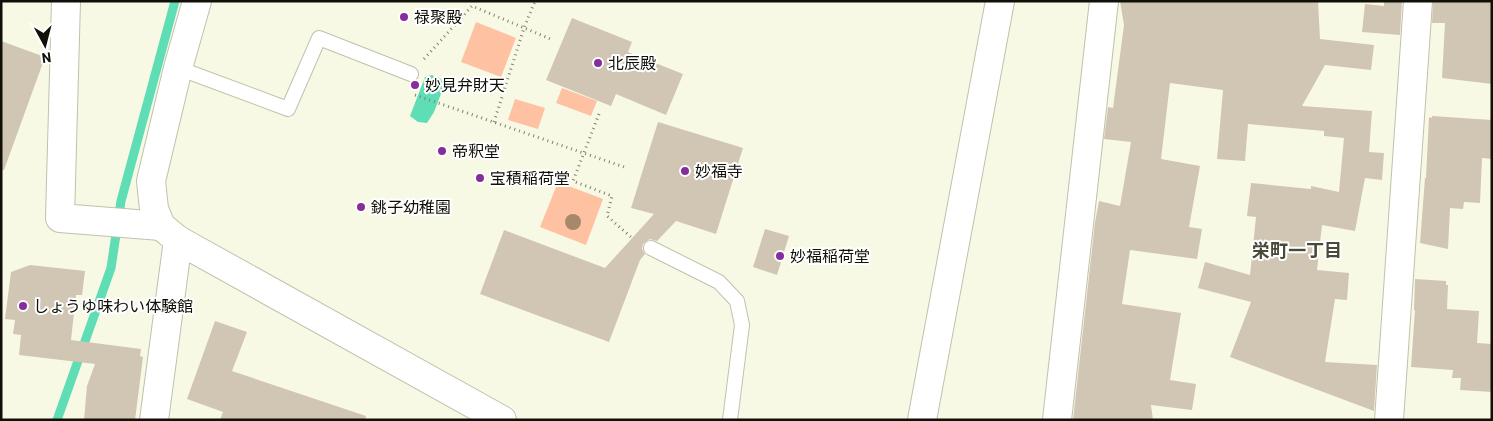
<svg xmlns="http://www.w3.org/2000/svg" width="1493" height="421" font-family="Barlow,'Noto Sans JP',sans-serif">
<rect width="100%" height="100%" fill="#f8f9e4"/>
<path fill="#fec1a1" d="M476 22 516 38 501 77 461 62Z
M562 88 597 101 591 116 556 103Z
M515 99 545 108 538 129 508 120Z
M558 182 603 199 586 245 540 227Z"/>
<path fill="#5fddb5" d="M432 75 441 79 444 86 434 112 427 123 418 122 410 116 425 77Z"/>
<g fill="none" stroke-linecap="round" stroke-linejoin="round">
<path stroke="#5fddb5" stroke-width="9" d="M57 420 111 268 121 201 175 1"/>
</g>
<path fill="#d1c5b3" d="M1120 1H1318L1320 39 1374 45 1371 70 1325 65 1302 106 1372 111 1369 152 1384 153 1382 180 1365 178 1355 231 1322 225 1317 270 1349 273 1347 300 1335 299 1325 362 1377 365 1374 411 1230 357 1251 302 1198 288 1205 262 1250 275 1256 217 1247 216 1251 183 1311 189V186L1339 192 1344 138 1324 136V131L1248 124 1245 161 1217 159 1223 90 1170 83 1161 159 1200 166 1189 227 1202 229 1197 259 1130 250 1122 304 1181 313 1170 380 1196 384 1192 410 1151 405 1153 420H1073L1095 222 1099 201 1120 206 1131 142 1104 139 1108 107 1113 108 1124 25Z
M1384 1H1402L1400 35 1362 32 1365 4 1384 6Z
M1433 1H1492V84L1442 78 1445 23H1432Z
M572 18 632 42 628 52 683 74 666 115 616 94 611 106 546 80Z
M1 41 45 57 4 170H1Z
M1432 116 1492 120V159L1482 158 1480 203 1464 202 1463 209 1450 208 1448 249 1420 243 1425 178H1426L1429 117 1432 118Z
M658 122 743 148 716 234 676 221 657 241 650 239 643 244 642 249 645 254 640 260 609 342 480 294 504 230 605 268 654 214 631 208Z
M765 229 789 236 777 275 753 267Z
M30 265 85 271 82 295H76L71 340 141 349 140 356 143 357 135 420H84L87 386 95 364 19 355 21 335 13 334 15 320 5 319 11 272Z
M1415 279 1446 281V285H1448L1447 309 1479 311 1477 343 1492 344V392L1460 390 1461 378H1452L1453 370 1411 367 1415 310H1414Z
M215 321 247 332 232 371 366 416 365 420H220L223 412 187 399Z"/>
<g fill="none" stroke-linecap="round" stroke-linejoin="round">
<g stroke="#c0c1ad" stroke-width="16">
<path id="service" d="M178 68 288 109 319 38 411 74
M651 248 719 282 737 301 742 325 730 420"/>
</g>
<g stroke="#c0c1ad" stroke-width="30">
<path id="minor" d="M66 1 60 218 161 226
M154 420 178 240
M922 420 1000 1
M1057 420 1104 1
M1389 420 1418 1"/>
</g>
<g stroke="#c0c1ad" stroke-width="30">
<path id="tertiary" d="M197 1 178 68 151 181 154 209 161 226 178 240 502 420"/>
</g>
<path stroke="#7f8072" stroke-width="3" stroke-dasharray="1 4" stroke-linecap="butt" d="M424 59 472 6 553 40
M415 95 627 168
M599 114 573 181 612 196 607 216 632 238
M494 122 524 28 535 1"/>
<use href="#service" stroke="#fff" stroke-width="14"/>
<use href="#minor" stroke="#fff" stroke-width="28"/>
<use href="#tertiary" stroke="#fff" stroke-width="28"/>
</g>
<circle fill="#a7896a" cx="573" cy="222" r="8"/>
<g fill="#842e9c" stroke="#fff" stroke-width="2">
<circle cx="404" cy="17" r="5"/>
<circle cx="598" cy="63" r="5"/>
<circle cx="415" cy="85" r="5"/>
<circle cx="442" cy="151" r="5"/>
<circle cx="685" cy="171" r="5"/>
<circle cx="480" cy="178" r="5"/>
<circle cx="361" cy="207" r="5"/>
<circle cx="780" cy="256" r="5"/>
<circle cx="23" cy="306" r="5"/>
</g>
<g text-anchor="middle" stroke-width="4" stroke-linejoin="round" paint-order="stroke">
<g font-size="16" fill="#101009" stroke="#fff" text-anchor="start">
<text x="414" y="23">禄聚殿</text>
<text x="608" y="69">北辰殿</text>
<text x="425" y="91">妙見弁財天</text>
<text x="452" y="157">帝釈堂</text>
<text x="695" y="177">妙福寺</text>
<text x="490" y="184">宝積稲荷堂</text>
<text x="371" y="213">銚子幼稚園</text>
<text x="790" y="262">妙福稲荷堂</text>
<text x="33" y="312">しょうゆ味わい体験館</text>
</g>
<g font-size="18" font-weight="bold" fill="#494938" stroke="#fff">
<text x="1297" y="257">栄町一丁目</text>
</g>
</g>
<rect width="1493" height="421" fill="none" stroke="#101009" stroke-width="5"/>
<g transform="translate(45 45) rotate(173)" stroke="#ffffff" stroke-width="4" paint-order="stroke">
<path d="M0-4L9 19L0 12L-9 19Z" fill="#101009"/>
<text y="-8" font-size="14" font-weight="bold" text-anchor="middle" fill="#101009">N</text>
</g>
</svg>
